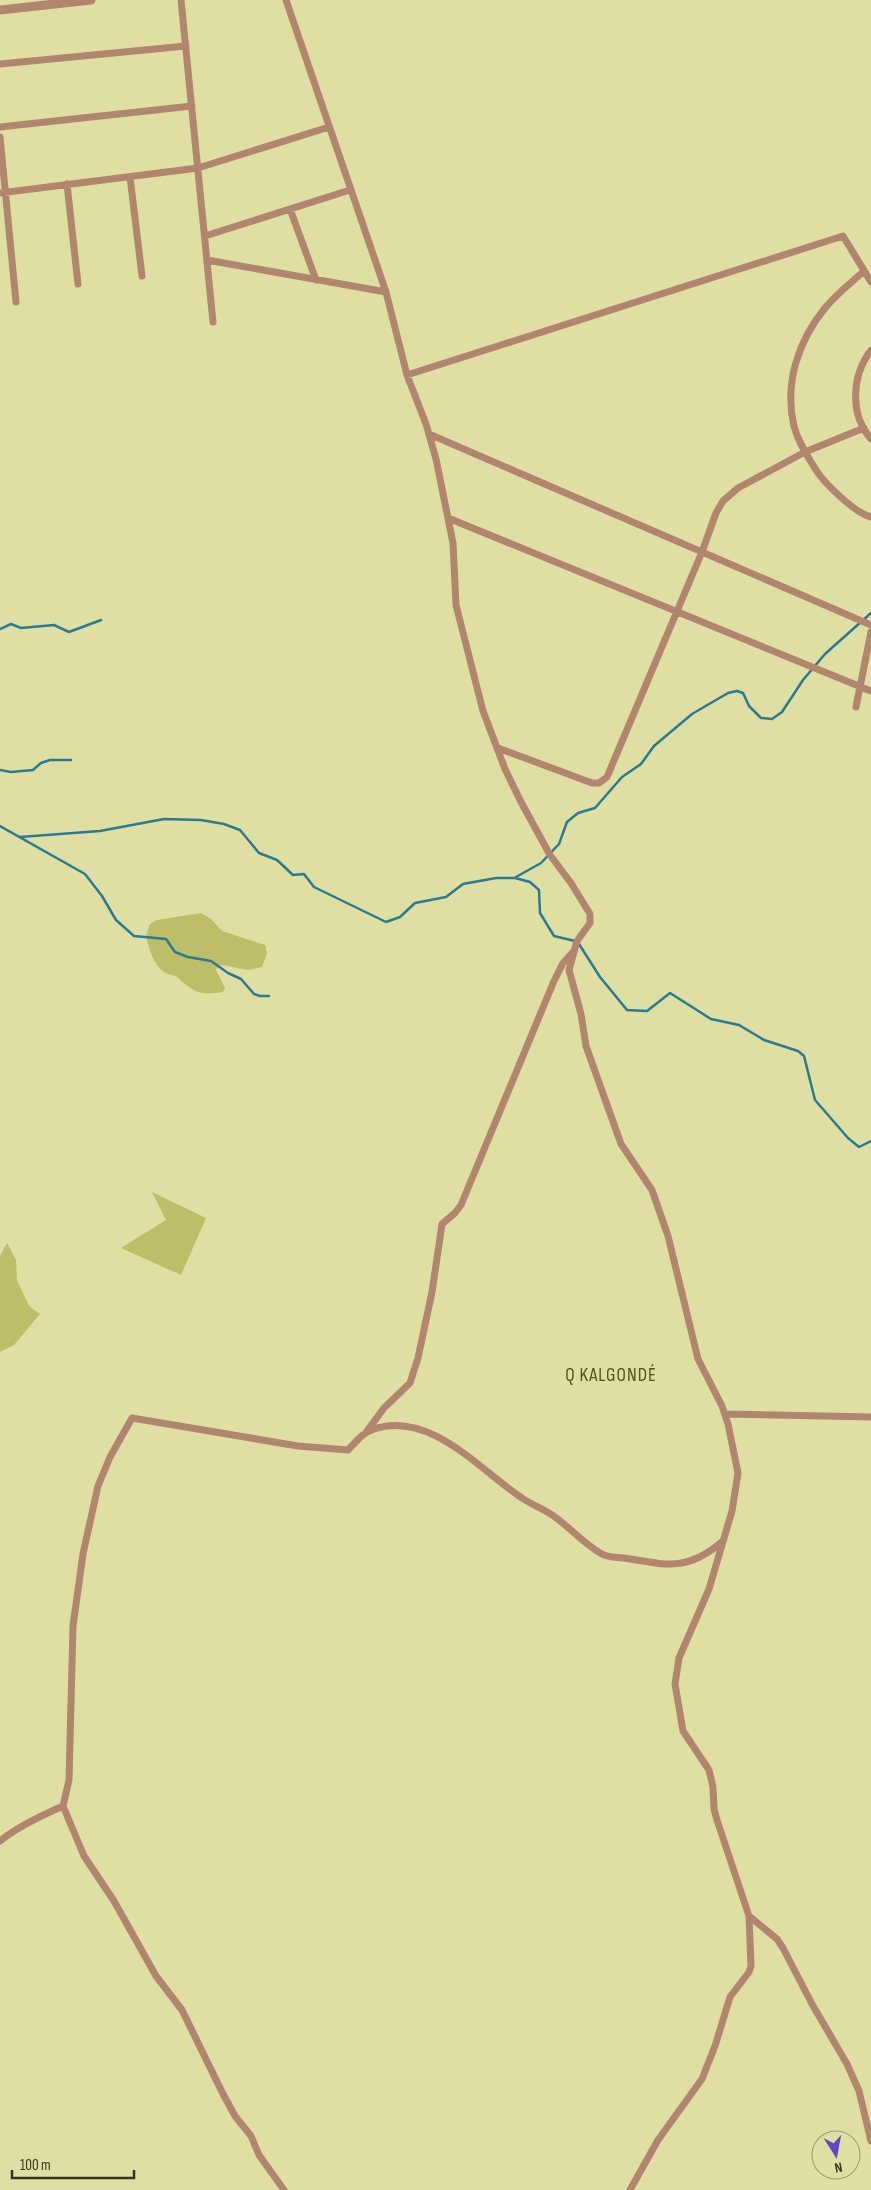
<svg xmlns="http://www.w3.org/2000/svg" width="871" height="2190" font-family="'Sofia Sans Condensed',sans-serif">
<rect width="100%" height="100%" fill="#dfdfa4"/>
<path fill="#bebd68" d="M201 913 211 919 222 931 265 945 267 953 262 967 248 970 222 965 217 966 216 970 225 988 223 992C199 996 194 992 177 977 173 974 167 975 163 971 153 964 149 948 146 936L150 924 157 920Z
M152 1192 206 1218 181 1275 121 1248 166 1220Z
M7 1243 16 1260 17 1280 29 1306 40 1314 14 1345 0 1352V1256Z"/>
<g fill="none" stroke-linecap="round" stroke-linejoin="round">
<path stroke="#2a7a90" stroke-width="2.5" d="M0 629 11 624 21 628 54 625 69 632 101 620
M0 770 11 772 33 770 41 763 50 760H71
M0 826 85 874 102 896 116 920 134 936 166 939 175 952 188 957 211 961 228 973 241 979 254 994 260 996H269
M20 837 100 831 164 819 201 820 224 824 240 830 259 853 277 860 293 875 304 874 314 887 386 922 400 917 415 903 446 897 463 884 496 878H515L530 882 539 890 540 913 554 936 575 941
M516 877 541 863 559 844 567 822 578 813 595 808 622 777 641 764 654 746 692 714 728 693 737 691 743 693 749 706 761 718 772 719 782 712 803 680 825 654 871 613
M579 944 600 977 627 1010 647 1011 670 993 711 1019 739 1025 764 1040 798 1051 804 1056 815 1100 848 1138 859 1147 871 1141"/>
<path stroke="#b2856f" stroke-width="7" d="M181 0 213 322
M286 0 386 292 407 375 426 424 436 459 453 543 456 605 483 711 505 769 521 802 550 855 571 883 590 914V923L577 941 569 970 581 1014 586 1046 621 1144 652 1190 668 1236 698 1359 722 1406 728 1424 738 1473 732 1511 709 1589 679 1658 675 1684 683 1731 709 1770 713 1787 714 1809 717 1820 749 1916 777 1939 783 1948 812 2004 847 2064 859 2091 871 2141
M0 64 186 46
M0 127 192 106
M0 137 16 302
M130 177 142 276
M67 184 78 284
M0 193 198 168 329 127
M290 209 316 280
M205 236 350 190
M207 260 386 292
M864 271C851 283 836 294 825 308 798 341 784 384 794 426 798 442 808 457 816 470 825 484 855 513 871 517
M871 350C852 375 849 414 871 439
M407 375 843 236 871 282
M429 434 871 625
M448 518 871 691
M856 707 871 632
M498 748 592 783H599L607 777 702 552 716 513 723 501 738 488 805 452 864 428
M725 1414 871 1417
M367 1431 384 1408 410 1383 418 1358 432 1292 442 1224 455 1213 461 1205 554 981 563 963 573 952
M0 1841C19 1826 41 1816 63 1806
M284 2190 259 2155 251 2136 235 2116 222 2092 182 2010 156 1976 114 1901 84 1856 63 1806 69 1780 73 1626 83 1554 98 1486 110 1457 132 1418 298 1446 348 1450C356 1442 363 1432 374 1429 430 1410 481 1471 522 1498 532 1505 545 1509 555 1517 569 1527 588 1547 602 1554 609 1558 617 1557 624 1558 667 1565 687 1572 723 1541
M630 2190 658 2140 702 2079 715 2046 730 1997 749 1972 751 1966 749 1916"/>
<path stroke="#b2856f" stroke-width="9" d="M0 10 91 0"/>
</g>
<g text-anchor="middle" stroke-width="4" stroke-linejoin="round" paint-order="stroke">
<g font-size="19" letter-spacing="1" fill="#535219" stroke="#dfdfa4">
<text x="611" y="1381">Q KALGONDÉ</text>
</g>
</g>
<g transform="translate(836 2155) rotate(169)"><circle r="24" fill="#dfdfa4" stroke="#9b9b6e"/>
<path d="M0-4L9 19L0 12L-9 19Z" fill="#6248c0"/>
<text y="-8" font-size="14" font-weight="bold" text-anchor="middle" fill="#35351d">N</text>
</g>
<path d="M12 2170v8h122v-8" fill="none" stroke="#35351d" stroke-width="2.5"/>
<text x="20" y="2170" font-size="15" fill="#35351d" stroke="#dfdfa4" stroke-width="4" paint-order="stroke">100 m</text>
</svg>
